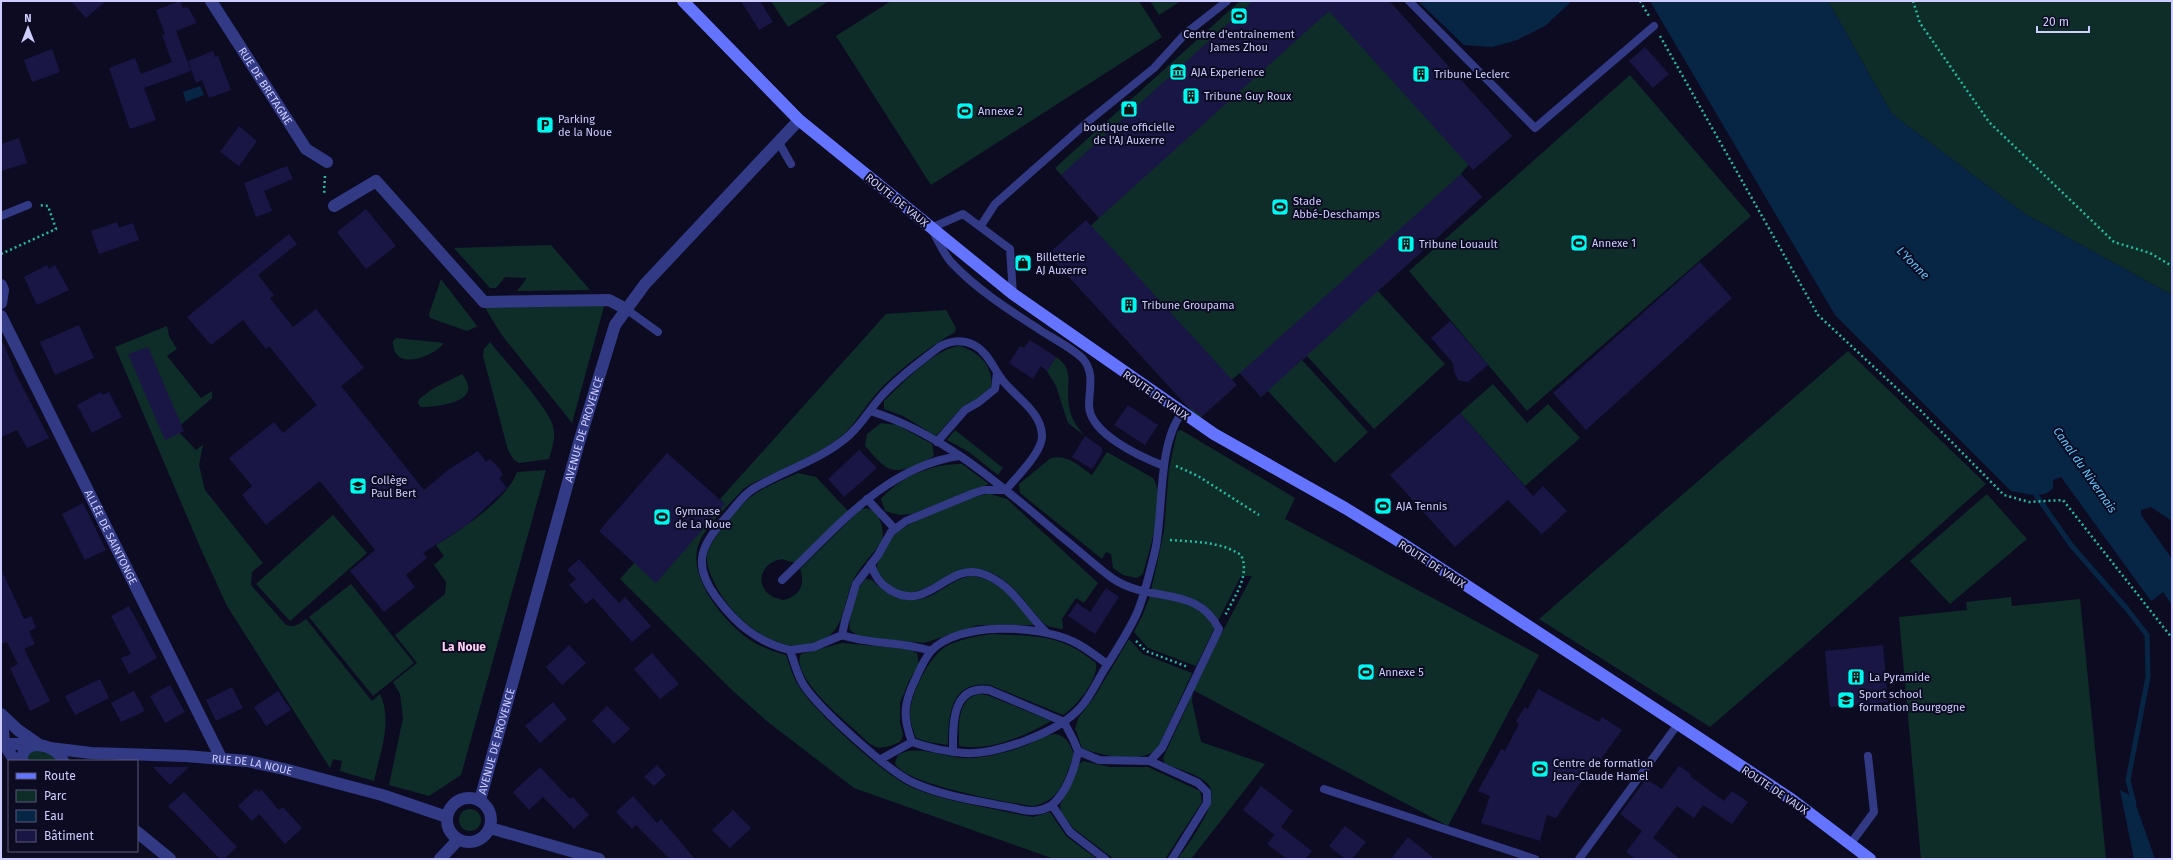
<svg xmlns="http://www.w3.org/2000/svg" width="2173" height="860" font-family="'Fira Sans',sans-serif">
<rect width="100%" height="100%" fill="#0c0b22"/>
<path fill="#0e2d28" d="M771 1H829L788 27Z
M891 1H1139L1162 37 931 185 836 36Z
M1150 1H1181L1159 15Z
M1240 1H1307L1322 17 1329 11 1334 1H1389L1512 136 1481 163 1469 164 1461 174 1482 197 1378 291 1445 364 1374 429 1307 356 1302 360 1368 432 1335 463 1268 391 1261 397 1240 373 1224 386 1229 392 1199 419 1048 254 1084 232 1099 218 1055 168Z
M1828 1H2172V295L2025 214 1892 114Z
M1630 75 1751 216 1527 411 1409 271Z
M551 245 590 290 517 291 527 278 505 277 496 288H490L454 248Z
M441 279 477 326H478L467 331 430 318 429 314Z
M605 303 572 423 501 334 484 306Z
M946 310 956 328 955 332C928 348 896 371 875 395 865 407 857 421 845 433 819 456 782 469 751 484L743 489C729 506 705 525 698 546 688 579 725 623 750 640 761 647 774 652 786 655 790 666 793 678 800 688 816 713 886 777 913 788 947 802 986 807 1022 815L1033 817 1050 812 1066 836 1097 859H1054L854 788 768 722 733 691 620 579 634 563 725 504 720 499 886 314Z
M167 326 169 336 177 349 167 356 201 398 212 391V398L176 429 196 450 203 445 199 465 205 490 263 563 252 572 251 585 286 625C295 628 299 624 306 619L372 701 380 694C393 721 380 753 374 781L340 771 342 761 333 759 330 768 227 606 200 547 115 347Z
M396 338 444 343C432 358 392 372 393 341Z
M490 342C504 360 548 407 553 426 556 437 552 449 549 459L519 463 514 460 508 450 483 356 484 349Z
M959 346C979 351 994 367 991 387L977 399 962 407 936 436 903 416 884 409V401C902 384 934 349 959 346Z
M1848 351 1986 484 1805 645 1710 727 1539 619Z
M1056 357C1076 369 1065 388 1069 406 1071 419 1077 427 1085 436L1068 423 1056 386 1047 371Z
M462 374C485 402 439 407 421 407L418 404 419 399 434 388Z
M1493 384 1527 423 1548 404 1580 438 1525 486 1460 413Z
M881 423 897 425 932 444 934 456C927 461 921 463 914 466 888 477 882 464 865 446L867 434Z
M955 430 1003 468 998 475 969 452 947 440Z
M1181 430 1295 498 1285 519 1539 655 1448 826 1193 690 1192 701 1201 742 1265 764 1191 859H1178C1188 843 1224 799 1207 783 1196 773 1178 769 1165 764L1163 758 1189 702 1192 689 1252 576H1241L1218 621C1205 596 1176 595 1151 591L1164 531 1169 469 1177 432Z
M1107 452 1153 478C1167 498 1149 551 1143 574L1137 578 1123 575 1113 568 1111 554 1106 552 1102 559 1020 493 1019 484 1051 458C1068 454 1079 466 1092 475Z
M962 464 989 484 912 514 900 515 885 511 881 499C899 477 934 463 962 464Z
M546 470 461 775 429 796 389 785 403 718 400 694 393 682 417 663 395 635 445 594 446 582 434 565 444 556 436 545C461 530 507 500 517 472Z
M798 473 816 477 848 511 795 563 782 559C754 564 755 596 783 600 799 597 806 585 800 569L860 510C878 502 885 528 882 541 872 556 857 569 851 585 845 601 844 623 830 635 788 668 731 620 714 582 710 574 706 564 707 556 708 542 740 504 752 496 765 486 783 480 798 473Z
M990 494 1007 499 1098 583 1084 603 1076 598 1062 619 1063 629C1058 628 1051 628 1046 625 1040 621 1036 614 1031 609 1018 592 1001 572 979 569 941 563 910 625 877 570 875 562 889 538 896 533 913 520 969 495 990 494Z
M1987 494 2027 539 1950 604 1910 561Z
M333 515 367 553 290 621 256 584Z
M972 576C1000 579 1016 603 1033 623V625H978L924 643 860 637 850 630C847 620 857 584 866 579L872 580C889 599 913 607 936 593 948 586 957 578 972 576Z
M351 584 414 663 373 696 309 617Z
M1150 596 1187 603 1202 609 1215 627 1196 666 1148 648 1134 632 1143 614Z
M2011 597 2012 606 2080 599 2106 859H1921L1899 617 1967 610 1966 602Z
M993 634C1018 636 1047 634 1070 646 1079 650 1088 657 1096 663 1099 679 1076 707 1063 715L990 685C951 680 948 714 948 745L929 742 916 738C913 730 910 722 910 714 910 695 929 657 945 647 959 639 976 636 993 634Z
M1129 639 1143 654 1192 673 1158 748C1141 765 1102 756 1082 748L1075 728 1079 717 1095 696Z
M842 643 909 649 917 653 919 664 908 683 900 703V723L903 735 900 742C893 745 882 750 874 746 867 743 861 735 855 730 841 718 790 675 801 654Z
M979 694 987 695 1051 721C1025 736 989 752 959 746 959 728 956 699 979 694Z
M1056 734C1068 738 1070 744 1074 755 1064 779 1061 801 1033 806 1009 803 903 784 895 763L898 755C918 743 945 759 967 758 987 758 1008 752 1027 745 1036 741 1045 735 1056 734Z
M37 750 53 755 58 761H27L30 752Z
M1083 761 1110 767H1148L1200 791 1202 802 1165 859H1114L1073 828 1061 812 1060 805 1079 764Z
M459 820a11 11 0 1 1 22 0a11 11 0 1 1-22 0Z"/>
<path fill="#072646" d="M1418 1H1572L1545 26 1517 40 1492 47 1464 45Z
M1650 1H1828L1892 114 2025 214 2172 295V521L2151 507 2141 510V515L2172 559V605L2163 592 2151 601 2061 477 2053 480V488C2043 500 2025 493 2011 491L1835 315Z
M200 86 204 95 186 102 183 92Z
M2120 790 2133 797 2155 859H2134Z"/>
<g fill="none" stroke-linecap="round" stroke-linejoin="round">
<path stroke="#072646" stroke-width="5" d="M2034 489 2036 495 2071 545 2127 609 2147 635 2148 677 2128 780 2134 804"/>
</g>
<path fill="#191645" d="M71 1H106L86 18Z
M180 1 183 8 188 7 197 23 176 31 191 71 144 88 156 120 130 129 109 68 135 58 141 74 172 62 162 35 165 34 156 10Z
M741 1H760L773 22 759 30Z
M1253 1H1389L1512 136 1473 170 1329 11 1099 218 1061 175Z
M1645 47 1669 74 1653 88 1629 61Z
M52 49 60 72 32 82 24 60Z
M213 51 215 57 218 56 231 90 209 98 202 80 196 83 188 61Z
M239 126 257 141 239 166 220 152Z
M19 138 27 163 1 171V144Z
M287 166 293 179 264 191 272 211 256 217 244 183Z
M1461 174 1482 197 1261 397 1240 373Z
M366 209 396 246 366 269 337 232Z
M1086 220 1237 385 1202 416 1187 406 1048 254Z
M117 222 119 228 133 223 139 240 99 254 91 231Z
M289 234 297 244 258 275 274 295 270 298 293 327 316 309 364 368 341 386 424 490 448 470 478 451 486 462 490 459 499 468 503 475 499 478 507 488 467 525 423 553 427 558 406 575 415 587 384 612 350 571 375 550 320 481 266 525 242 495 252 486 229 458 274 422 283 433 317 405 269 346 266 349 243 320 211 345 187 317Z
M1700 262 1732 298 1586 430 1553 393Z
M47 265 49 269 55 265 69 290 37 305 24 277Z
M1450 321 1488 365 1468 382 1458 380 1454 371 1453 363 1431 338Z
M79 325 94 358 55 375 40 342Z
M1 338 16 374 49 438 27 448 17 430 1 437Z
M1030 340 1056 357 1047 371 1041 366 1033 379 1009 363 1020 346 1024 348Z
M148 347 184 431 165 440 128 354Z
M101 392 103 395 109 392 122 417 92 433 77 405Z
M1128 405 1158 425 1145 445 1114 425Z
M1460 413 1533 496 1543 486 1567 511 1542 534 1508 500 1455 547 1390 475Z
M1085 436 1102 448V453L1092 469 1072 457Z
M859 450 877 468 844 497 828 479Z
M667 453 725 504 656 583 599 531Z
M83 503 106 550 85 560 62 514Z
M579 559 619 603 625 597 651 626 632 642 593 598 586 604 569 585 576 579 567 570Z
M1 569 24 619 31 616 36 628 29 631 35 644 24 649 50 701 30 711 10 668 18 664 7 642 1 644Z
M1106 588 1119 597 1095 634 1068 616 1077 603 1090 612Z
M129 606 157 658 129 674 121 658 131 654 111 616Z
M569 645 586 663 562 685 546 667Z
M1883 645 1888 702 1830 707 1825 651Z
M652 653 679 684 660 699 634 669Z
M100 679 109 698 75 715 65 696Z
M170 685 185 712 165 723 150 696Z
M232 687 243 708 216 721 206 700Z
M1538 689 1599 722 1602 717 1622 730 1601 759 1598 757 1556 818 1547 815 1540 841 1481 823 1490 796 1478 791 1501 749 1505 751 1519 724 1516 721 1525 707 1528 709Z
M134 691 145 711 121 722 111 703Z
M278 691 291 710 266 726 254 707Z
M553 702 567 719 540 743 525 726Z
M607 706 630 729 614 744 592 721Z
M657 765 666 775 654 786 644 777Z
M1679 766 1690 773 1691 777 1724 801 1732 791 1748 802 1732 824 1703 805 1694 818 1677 806 1653 838 1680 859H1636L1626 852 1642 831 1620 814 1646 779 1662 789Z
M153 767H189L170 785Z
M540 767 570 799 573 797 589 815 574 829 543 797 529 810 513 792Z
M1261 786 1293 811 1275 835 1243 810Z
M256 789 259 792 261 789 279 810 283 807 302 828 285 844 259 814 252 821 238 806Z
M184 792 237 847 224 859H220L168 806Z
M633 796 657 823 661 819 695 859H670L636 825 632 829 616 812Z
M733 810 751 828 730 848 712 830Z
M1345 826 1366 842 1352 859H1345L1329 846Z
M1281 827 1312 851 1305 859H1287L1267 844Z
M1408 837 1435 859H1391Z"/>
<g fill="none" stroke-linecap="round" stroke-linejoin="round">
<path stroke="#23bca0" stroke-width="2.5" stroke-dasharray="2 3" stroke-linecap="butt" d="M1640 1 1649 16
M1913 1 1920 23 1989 122 2114 242 2150 253 2172 266
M1660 36 1818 315 1919 409 2004 495 2029 502 2063 500 2172 638
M325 176 324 191 326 195
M1 254 56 229 48 206 39 205
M1176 466 1198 476 1259 515
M1170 540C1194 542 1220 541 1241 555 1251 576 1233 598 1225 616
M1136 641 1146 651 1188 667"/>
<path stroke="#323a85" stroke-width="8" d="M1409 1 1535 128 1654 26
M778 141 791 164
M1 216 28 205
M980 227 995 204 1090 120 1154 68 1185 34 1227 1
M1013 294 1010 249 963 214 931 228C937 238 943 253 951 262 976 289 1009 310 1040 330 1052 338 1074 349 1083 359 1095 373 1089 389 1089 406 1090 434 1141 457 1164 466
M626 309 658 332
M870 411C946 434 1008 492 1068 542 1083 554 1097 567 1112 578 1149 604 1197 584 1219 629L1162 748 1150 761
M937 442 965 410 979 402 995 389 997 373
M867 499 894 528
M871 564C874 575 880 584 890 590 928 613 946 564 980 573 1012 582 1025 613 1047 633
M782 580C834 531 884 467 959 456
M842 635 845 621 856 584 878 555 891 532 906 521 974 493 984 490H1006C1016 477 1043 452 1042 435 1041 412 1017 398 1004 382 994 370 988 352 974 345 962 339 949 341 939 347 919 363 896 379 879 399 868 412 860 427 846 438 818 461 784 470 753 489 743 495 736 506 728 515 703 543 690 562 716 597 736 624 757 642 790 650 794 662 797 674 803 684 818 708 889 772 914 783 947 798 987 802 1023 810 1034 812 1042 811 1052 805L1070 832 1105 859
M790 650 814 647 842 635C871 645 902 641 931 651
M1107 664C1096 656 1084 646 1072 641 1038 625 959 621 931 651 925 658 920 669 916 678 904 702 902 716 912 742 929 748 948 752 965 753 997 755 1058 732 1079 709 1090 698 1096 683 1104 670 1115 652 1128 633 1137 613 1145 594 1150 571 1155 551 1164 512 1157 444 1182 413
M953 751C953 725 951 685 989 690L1064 722 1074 741 1078 751 1099 760 1150 761 1198 783 1207 792V803L1172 859
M881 759 912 742
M1324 789 1535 859
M1052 805C1066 793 1075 769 1078 751
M1851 843 1874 812 1868 756
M1579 859 1678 724"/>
<g stroke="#323a85" stroke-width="12">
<path id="s1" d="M211 1 306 149 327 162"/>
<path d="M334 206 376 181 484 302 609 300 626 309"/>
<path d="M1 285 3 290 1 303"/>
<path id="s2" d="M1 316 221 758"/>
<path d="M1 714 18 730 38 744"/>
<path d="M2 717 4 744 15 761"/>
<path d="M1 744H35"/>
<path id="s3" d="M50 748 91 753 185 756 247 761 284 769 382 795 447 817"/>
<path d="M22 761C21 736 57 744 63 761"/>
<circle cx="469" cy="820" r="22"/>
<path id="s4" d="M480 800 580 439 615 325 645 284 799 120"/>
<path d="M490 828 599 859"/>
<path d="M137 832 170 859"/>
<path d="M440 859 458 840"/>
</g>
<path stroke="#6474ff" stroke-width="12" d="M683 1 799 120 1013 294 1214 434 1345 508 1397 540 1678 724 1791 799 1870 859"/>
</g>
<defs>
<g id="stadium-square" transform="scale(0.9)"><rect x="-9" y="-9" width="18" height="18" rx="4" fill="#00f8f1" stroke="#0c0b22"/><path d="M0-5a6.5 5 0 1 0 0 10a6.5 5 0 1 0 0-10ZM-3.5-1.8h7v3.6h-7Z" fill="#111"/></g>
<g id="museum-square" transform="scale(0.9)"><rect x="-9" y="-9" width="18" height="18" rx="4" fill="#00f8f1" stroke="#0c0b22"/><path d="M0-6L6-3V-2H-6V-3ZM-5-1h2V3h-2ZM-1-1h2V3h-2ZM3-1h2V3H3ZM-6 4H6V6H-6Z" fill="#111"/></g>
<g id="building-square" transform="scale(0.9)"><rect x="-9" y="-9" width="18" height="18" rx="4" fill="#00f8f1" stroke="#0c0b22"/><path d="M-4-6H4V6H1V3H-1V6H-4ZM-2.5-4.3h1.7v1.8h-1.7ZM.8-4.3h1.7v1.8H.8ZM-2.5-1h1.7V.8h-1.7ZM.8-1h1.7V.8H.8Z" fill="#111"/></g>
<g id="shop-square" transform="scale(0.9)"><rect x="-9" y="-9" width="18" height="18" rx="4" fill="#00f8f1" stroke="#0c0b22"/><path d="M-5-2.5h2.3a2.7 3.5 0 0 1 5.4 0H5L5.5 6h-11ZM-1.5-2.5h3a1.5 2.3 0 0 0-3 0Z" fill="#111"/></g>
<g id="parking-square" transform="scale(0.9)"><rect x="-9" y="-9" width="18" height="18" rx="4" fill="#00f8f1" stroke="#0c0b22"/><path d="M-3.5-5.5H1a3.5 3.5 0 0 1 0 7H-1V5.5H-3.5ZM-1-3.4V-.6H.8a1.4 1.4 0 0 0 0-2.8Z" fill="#111"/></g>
<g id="school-square" transform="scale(0.9)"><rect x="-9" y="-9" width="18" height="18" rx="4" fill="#00f8f1" stroke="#0c0b22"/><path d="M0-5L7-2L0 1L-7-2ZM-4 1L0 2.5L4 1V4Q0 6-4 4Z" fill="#111"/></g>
</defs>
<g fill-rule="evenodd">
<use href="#stadium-square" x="1239" y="16"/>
<use href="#museum-square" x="1178" y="72"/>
<use href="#building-square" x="1421" y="74"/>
<use href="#building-square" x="1191" y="96"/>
<use href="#shop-square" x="1129" y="109"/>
<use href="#stadium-square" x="965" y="111"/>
<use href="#parking-square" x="545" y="125"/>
<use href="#stadium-square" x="1280" y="207"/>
<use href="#stadium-square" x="1579" y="243"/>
<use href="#building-square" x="1406" y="244"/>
<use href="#shop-square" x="1023" y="263"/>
<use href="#building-square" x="1129" y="305"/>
<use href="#school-square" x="358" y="486"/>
<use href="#stadium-square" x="1383" y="506"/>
<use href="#stadium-square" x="662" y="517"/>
<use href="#stadium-square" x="1366" y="672"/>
<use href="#building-square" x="1856" y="677"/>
<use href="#school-square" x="1846" y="700"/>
<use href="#stadium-square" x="1540" y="769"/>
</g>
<g text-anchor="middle" stroke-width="4" stroke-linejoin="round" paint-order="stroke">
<g font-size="11" fill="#cdcdff" stroke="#0c0b22" text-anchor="start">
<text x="1239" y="38" text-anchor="middle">Centre d'entrainement<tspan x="1239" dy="13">James Zhou</tspan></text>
<text x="1191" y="76">AJA Experience</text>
<text x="1434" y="78">Tribune Leclerc</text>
<text x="1204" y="100">Tribune Guy Roux</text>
<text x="978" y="115">Annexe 2</text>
<text x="558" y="123">Parking<tspan x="558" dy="13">de la Noue</tspan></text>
<text x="1129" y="131" text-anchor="middle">boutique officielle<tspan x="1129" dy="13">de l'AJ Auxerre</tspan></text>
<text x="1293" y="205">Stade<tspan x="1293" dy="13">Abbé-Deschamps</tspan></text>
<text x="1592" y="247">Annexe 1</text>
<text x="1419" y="248">Tribune Louault</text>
<text x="1036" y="261">Billetterie<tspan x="1036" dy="13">AJ Auxerre</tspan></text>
<text x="1142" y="309">Tribune Groupama</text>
<text x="371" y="484">Collège<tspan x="371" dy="13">Paul Bert</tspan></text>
<text x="1396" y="510">AJA Tennis</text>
<text x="675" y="515">Gymnase<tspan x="675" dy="13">de La Noue</tspan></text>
<text x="1379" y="676">Annexe 5</text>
<text x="1869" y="681">La Pyramide</text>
<text x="1859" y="698">Sport school<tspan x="1859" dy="13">formation Bourgogne</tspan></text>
<text x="1553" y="767">Centre de formation<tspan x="1553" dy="13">Jean-Claude Hamel</tspan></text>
</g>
<g font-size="11" fill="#cdcdff" stroke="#0c0b22">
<text dy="4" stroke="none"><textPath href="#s1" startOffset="101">RUE DE BRETAGNE</textPath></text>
<text transform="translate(897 200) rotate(39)" y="4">ROUTE DE VAUX</text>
<text transform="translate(1156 395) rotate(35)" y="4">ROUTE DE VAUX</text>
<text dy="4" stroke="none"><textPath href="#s4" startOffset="385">AVENUE DE PROVENCE</textPath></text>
<text dy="4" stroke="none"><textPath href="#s2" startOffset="247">ALLÉE DE SAINTONGE</textPath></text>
<text transform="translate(1432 564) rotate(33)" y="4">ROUTE DE VAUX</text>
<text dy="4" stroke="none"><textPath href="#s4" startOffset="61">AVENUE DE PROVENCE</textPath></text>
<text dy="4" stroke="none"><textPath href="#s3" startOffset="203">RUE DE LA NOUE</textPath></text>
<text transform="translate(1775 790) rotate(34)" y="4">ROUTE DE VAUX</text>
</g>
<g font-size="12" font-style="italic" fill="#5bc8ff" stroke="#0c0b22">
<text transform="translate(1913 263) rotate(45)" y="4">L'Yonne</text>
<text transform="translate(2085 470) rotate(55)" y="4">Canal du Nivernais</text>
</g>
<g font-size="12" font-weight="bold" fill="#ffcff4" stroke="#0c0b22">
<text x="464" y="651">La Noue</text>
</g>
</g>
<rect width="2173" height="860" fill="none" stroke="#cdcdff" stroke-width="4"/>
<rect x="8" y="760" width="130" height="92" fill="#0c0b22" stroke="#59597a"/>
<rect x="16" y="773" width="20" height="6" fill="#6474ff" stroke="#59597a"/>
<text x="44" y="780" font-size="12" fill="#cdcdff">Route</text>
<rect x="16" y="790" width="20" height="12" fill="#0e2d28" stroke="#59597a"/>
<text x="44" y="800" font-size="12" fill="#cdcdff">Parc</text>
<rect x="16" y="810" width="20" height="12" fill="#072646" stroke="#59597a"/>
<text x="44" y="820" font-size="12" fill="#cdcdff">Eau</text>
<rect x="16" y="830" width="20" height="12" fill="#191645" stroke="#59597a"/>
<text x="44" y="840" font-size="12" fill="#cdcdff">Bâtiment</text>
<g transform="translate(28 28)" stroke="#0c0b22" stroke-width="3" paint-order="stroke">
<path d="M0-3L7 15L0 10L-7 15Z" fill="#cdcdff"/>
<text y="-6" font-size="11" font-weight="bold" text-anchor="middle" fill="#cdcdff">N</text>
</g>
<path d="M2037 26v6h52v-6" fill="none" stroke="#cdcdff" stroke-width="2"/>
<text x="2043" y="26" font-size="12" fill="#cdcdff" stroke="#0c0b22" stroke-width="3" paint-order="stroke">20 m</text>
</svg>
